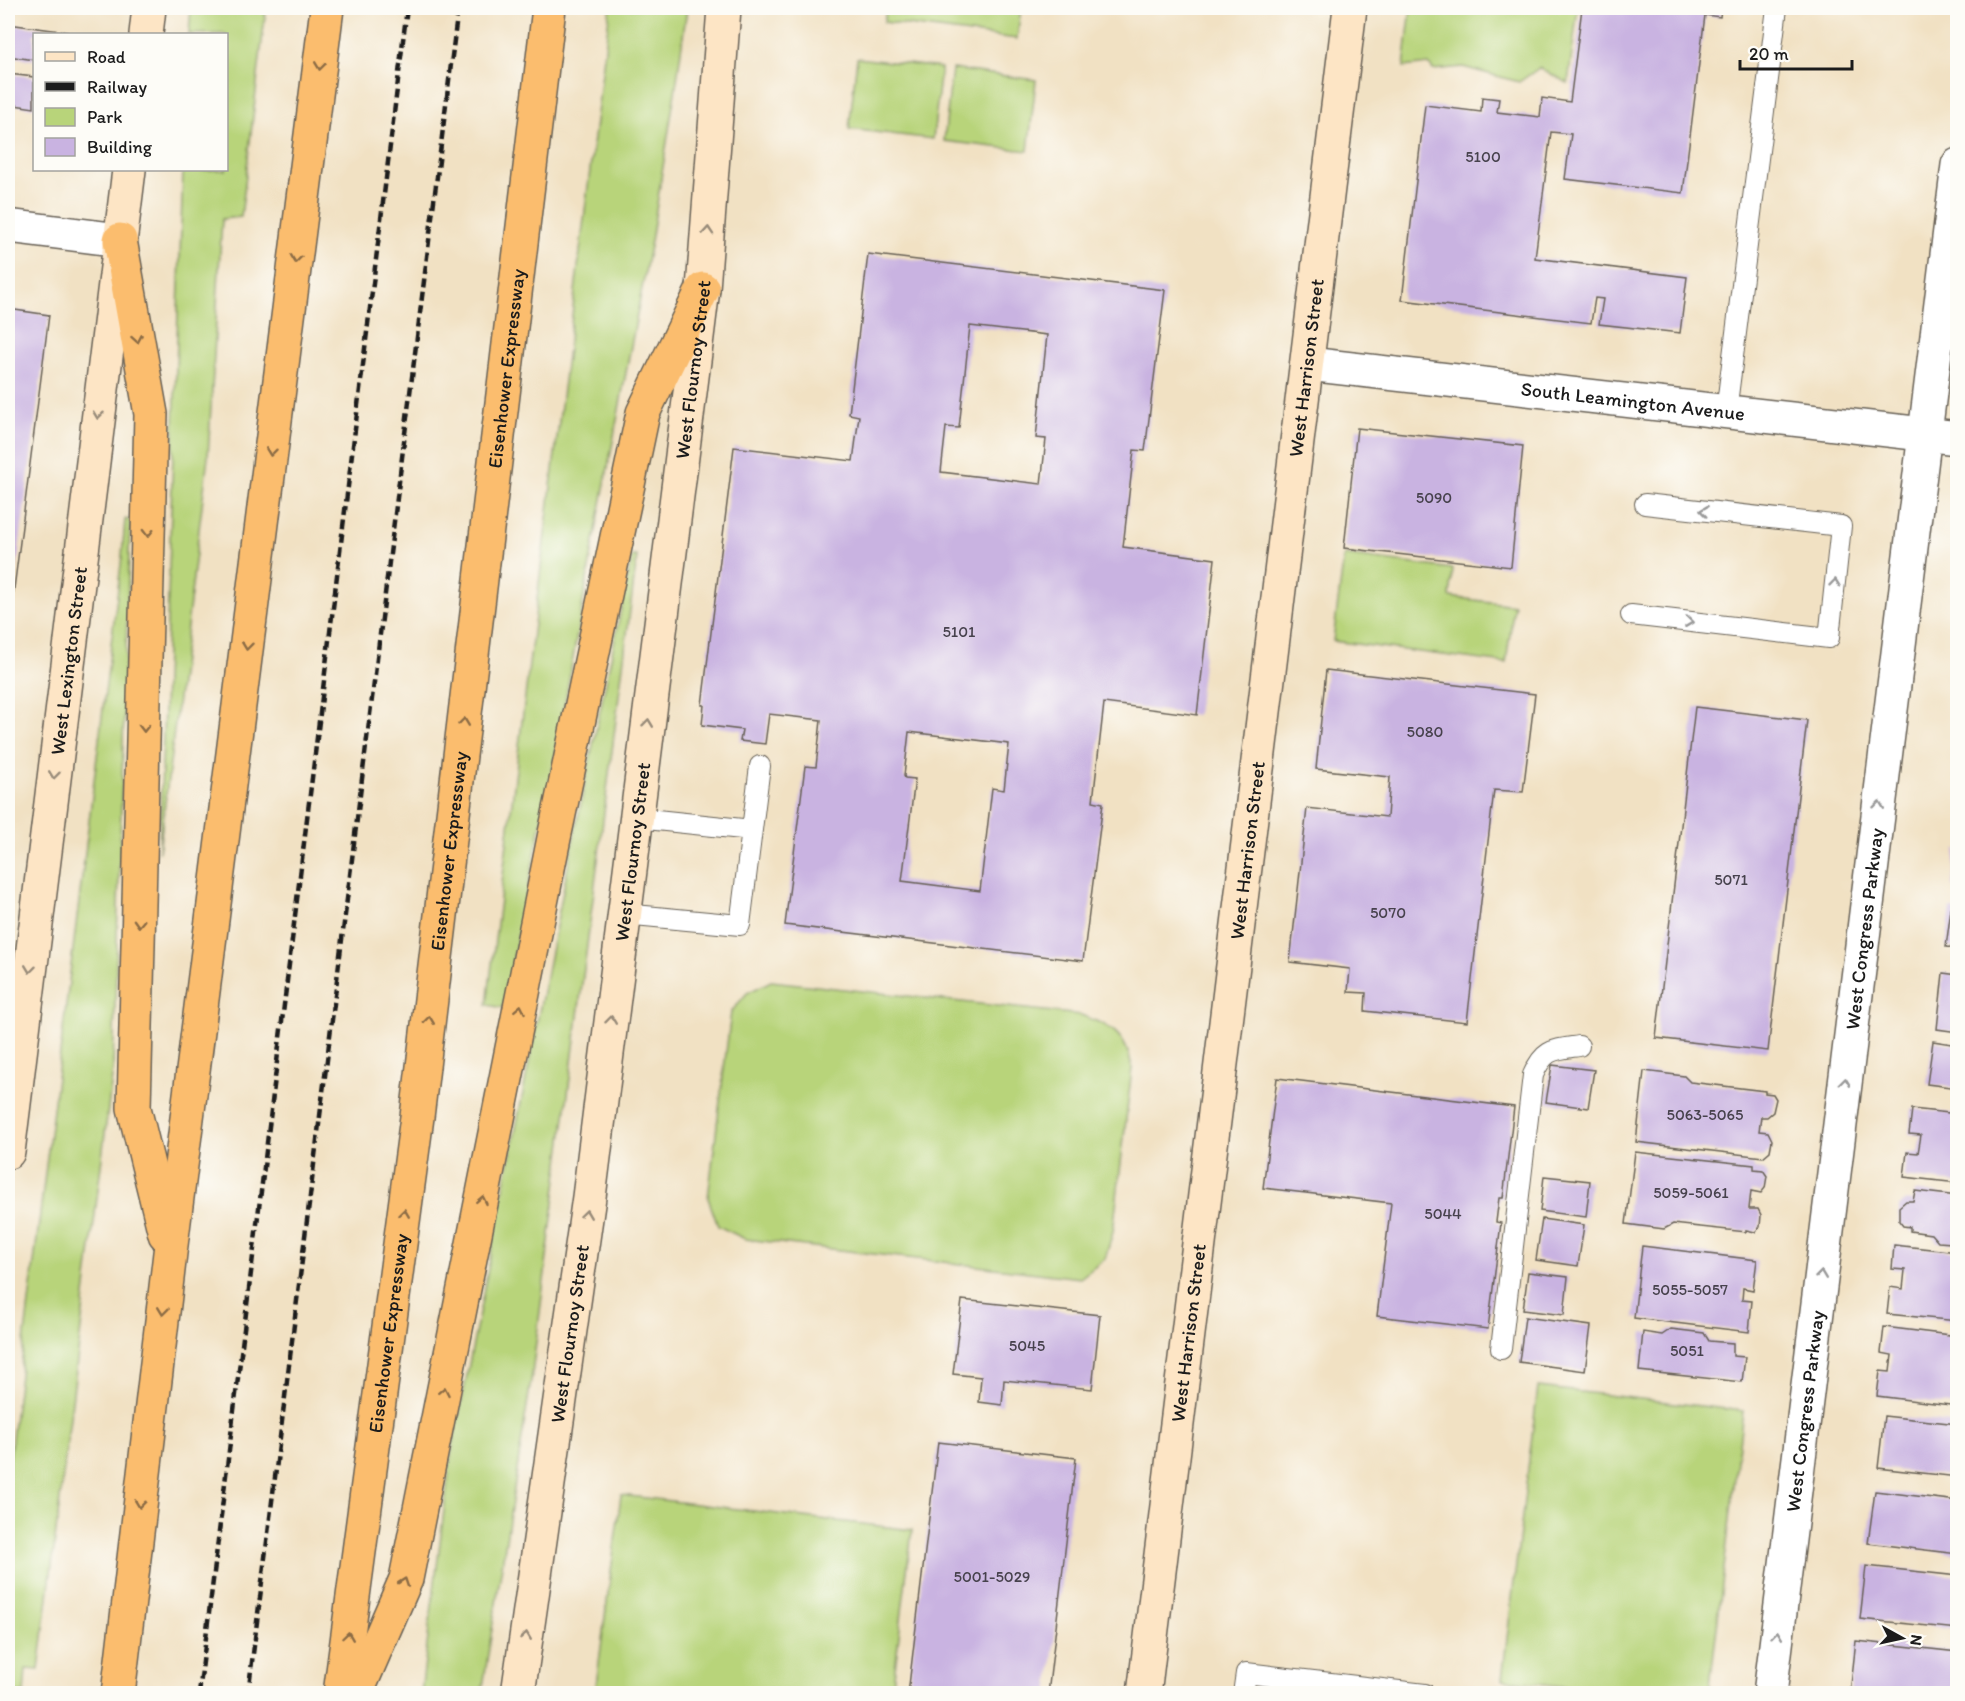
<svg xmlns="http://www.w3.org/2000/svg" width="1965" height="1701" font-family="Itim,sans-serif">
<rect width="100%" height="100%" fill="#fdfcf7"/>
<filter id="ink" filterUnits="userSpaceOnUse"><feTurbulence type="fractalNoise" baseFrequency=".0167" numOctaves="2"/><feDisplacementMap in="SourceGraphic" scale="12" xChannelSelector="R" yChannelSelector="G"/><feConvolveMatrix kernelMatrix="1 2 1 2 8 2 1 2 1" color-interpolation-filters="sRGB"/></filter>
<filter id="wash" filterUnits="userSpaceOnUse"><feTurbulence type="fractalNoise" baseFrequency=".008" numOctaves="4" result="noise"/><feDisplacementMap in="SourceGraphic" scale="24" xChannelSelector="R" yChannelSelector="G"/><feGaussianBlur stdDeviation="1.35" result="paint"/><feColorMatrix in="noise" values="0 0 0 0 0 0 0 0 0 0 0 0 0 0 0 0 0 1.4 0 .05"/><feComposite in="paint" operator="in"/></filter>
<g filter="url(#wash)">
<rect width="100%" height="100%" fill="#f1e1c3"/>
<path fill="#b8d47a" stroke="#6a784b" stroke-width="1.5" d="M191 8H266L241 217 222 219 208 457 159 852 183 170H226V34H189Z
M610 8H687L677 80 651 241 594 541 555 757 503 1008 487 1005Z
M886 8H1021L1017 39 884 22Z
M1411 8H1578L1568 83 1539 68 1519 82 1463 67 1433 70 1429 64 1404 67Z
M857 58 941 68 933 139 849 129Z
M952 69 1036 80 1028 151 944 141Z
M125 519 130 520 113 1068 39 1670 26 1669 24 1693H8V1471L122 556Z
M1344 555 1453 569 1450 597 1514 605 1506 663 1333 641Z
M632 556H637L532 1374 482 1693H421L451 1455 571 851Z
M771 981 1081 1015C1112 1027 1126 1033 1132 1068L1113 1232 1105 1259 1080 1278 745 1239 718 1226 708 1198 731 1012 747 993Z
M1538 1387 1743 1411 1709 1693H1619L1502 1679Z
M621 1495 912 1530 892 1693H595Z"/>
<g id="blocks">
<path fill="#c9b3e1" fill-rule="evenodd" d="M1582 8H1721L1720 17 1705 15 1683 193 1565 179 1571 134 1551 132 1535 258 1687 277 1680 333 1599 324 1603 299 1595 298 1591 323 1402 300 1425 105 1481 112 1482 97 1499 99 1497 112 1540 117 1542 98 1570 102Z
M8 24 67 32V34H34V60L8 56Z
M8 74 34 77V108L8 104Z
M868 254 1165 290 1145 451 1134 450 1123 547 1215 559 1197 715 1104 703 1093 801 1103 803 1083 961 785 925 805 766 816 767 821 720 769 714 765 744 740 741 742 730 702 725 704 705H702L734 447 853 461 859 416 849 414ZM970 326 1047 335 1036 438 1046 439 1041 484 941 472 946 427 959 428ZM909 732 1009 744 1004 790 992 788 980 891 902 881 915 779 905 778 904 776Z
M8 309 49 315 9 628H8Z
M1357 428 1523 446 1511 567 1344 548Z
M1326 670 1535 694 1523 792 1494 790 1467 1022 1365 1011 1366 993 1348 992 1350 969 1290 962 1307 808 1387 817 1390 777 1316 769Z
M1695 707 1807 720 1768 1051 1656 1038Z
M1956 849H1958V887L1952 886Z
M1951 909 1958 910V948L1946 947Z
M1943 973 1958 975V1032L1937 1029Z
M1933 1041 1958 1045V1088L1927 1084Z
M1552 1065 1594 1070 1588 1108 1546 1102Z
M1644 1071 1684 1076 1690 1082 1765 1091V1093L1773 1094 1776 1099 1773 1112 1767 1117H1761L1759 1131 1768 1132 1772 1140 1770 1151 1763 1157 1636 1142Z
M1277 1078 1514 1107 1503 1198H1499L1496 1222 1501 1223 1488 1329 1377 1316 1391 1203 1263 1188Z
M1912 1109 1958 1114V1183L1904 1177 1907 1152 1918 1153 1921 1135 1909 1134Z
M1635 1152 1754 1165V1169L1763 1170 1767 1176 1765 1188 1761 1193 1751 1191 1749 1209H1758L1761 1215 1760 1227 1755 1232 1746 1230V1232L1673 1224 1664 1229 1626 1224Z
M1544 1176 1590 1181 1586 1217 1540 1211Z
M1915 1191 1958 1196V1236L1952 1243 1938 1242 1931 1234 1910 1231V1227L1903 1226 1899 1221V1207L1906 1201H1913Z
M1542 1219 1584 1225 1578 1266 1536 1260Z
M1894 1245 1958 1252V1321L1887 1314 1890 1287 1903 1289 1905 1270 1892 1269Z
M1642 1246 1757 1260 1753 1290 1743 1288 1742 1300 1752 1301 1749 1332 1634 1318Z
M1528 1272 1568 1277 1564 1315 1523 1310Z
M962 1300 1100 1315 1092 1389 1004 1380 1002 1405 979 1402 981 1377 953 1374Z
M1525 1317 1591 1326 1585 1371 1519 1362Z
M1884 1327 1958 1336V1406L1877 1396 1880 1371 1890 1372 1892 1355 1881 1353Z
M1671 1329 1704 1333 1709 1341 1733 1343V1356L1745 1357 1742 1382 1639 1371 1643 1332 1662 1335Z
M1884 1416 1958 1424V1477L1878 1468Z
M938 1442 1076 1458 1048 1694H908Z
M1875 1491 1958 1501V1554L1868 1543Z
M1866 1566 1958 1576V1629L1860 1619Z
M1856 1641 1958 1652V1694H1850Z"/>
</g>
</g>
<g filter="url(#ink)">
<use href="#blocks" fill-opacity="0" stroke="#676156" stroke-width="1.5"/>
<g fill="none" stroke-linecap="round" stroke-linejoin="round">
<g stroke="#676156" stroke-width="22">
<path id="lane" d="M1726 412 1777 8
M1631 615 1829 638 1841 526 1645 504
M637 818 752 830
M624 914 740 925 760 766
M1501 1349 1533 1075C1544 1049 1553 1050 1579 1046
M1243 1694 1246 1673 1425 1694"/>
</g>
<g stroke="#676156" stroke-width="36">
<g id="street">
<path d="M8 226 120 240"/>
<path id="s1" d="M1308 364 1958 438"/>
<path id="s2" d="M1770 1694 1958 165"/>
</g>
</g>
<g stroke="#676156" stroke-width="36">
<g id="secondary">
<path d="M146 34 149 8"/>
<path id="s3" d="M8 1152 129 170"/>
<path id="s4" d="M518 1694 589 1197 703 289 724 8"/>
<path id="s5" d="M1144 1694 1350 8"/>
</g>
</g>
<g stroke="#676156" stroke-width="36">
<g id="highway">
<path d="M120 240 151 414 134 1108 165 1234"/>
<path d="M118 1694 170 1253 327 8"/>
<path id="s6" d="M340 1694 417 1117 549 8"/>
<path d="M356 1694 406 1579 554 838 643 413 703 289"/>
</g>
</g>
<use href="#lane" stroke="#fff" stroke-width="20"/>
<use href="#street" stroke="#fff" stroke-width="33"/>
<use href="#secondary" stroke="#fde5c5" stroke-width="33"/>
<use href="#highway" stroke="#fbbd6e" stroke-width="33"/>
<path stroke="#1c1c1c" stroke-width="4.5" stroke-dasharray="9 4.5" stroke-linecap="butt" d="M199 1694 407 8
M248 1694 458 8"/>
</g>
<defs><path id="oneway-chevron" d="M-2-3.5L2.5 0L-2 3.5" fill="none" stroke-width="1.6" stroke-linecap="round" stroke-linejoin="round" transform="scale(1.5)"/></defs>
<g stroke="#8c6c45">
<use href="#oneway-chevron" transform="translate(320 66) rotate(97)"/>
<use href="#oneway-chevron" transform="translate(296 259) rotate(97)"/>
<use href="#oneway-chevron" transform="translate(137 339) rotate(80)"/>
<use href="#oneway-chevron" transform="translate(271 452) rotate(97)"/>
<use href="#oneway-chevron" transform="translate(148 533) rotate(91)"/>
<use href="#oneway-chevron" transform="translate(247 646) rotate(97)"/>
<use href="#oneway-chevron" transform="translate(464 722) rotate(-83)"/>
<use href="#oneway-chevron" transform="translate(144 728) rotate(91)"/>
<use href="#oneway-chevron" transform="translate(139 923) rotate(92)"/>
<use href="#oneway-chevron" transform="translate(520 1009) rotate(-79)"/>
<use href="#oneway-chevron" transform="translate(429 1020) rotate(-83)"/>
<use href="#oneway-chevron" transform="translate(482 1200) rotate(-79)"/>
<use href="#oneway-chevron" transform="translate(404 1213) rotate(-82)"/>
<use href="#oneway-chevron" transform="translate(163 1311) rotate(97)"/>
<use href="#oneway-chevron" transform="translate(444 1391) rotate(-79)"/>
<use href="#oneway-chevron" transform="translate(140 1504) rotate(97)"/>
<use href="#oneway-chevron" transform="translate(404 1582) rotate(-71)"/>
<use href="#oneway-chevron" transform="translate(348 1636) rotate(-82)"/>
</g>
<g stroke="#988b79">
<use href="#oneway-chevron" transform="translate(708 231) rotate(-86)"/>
<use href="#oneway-chevron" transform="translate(98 415) rotate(97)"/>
<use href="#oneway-chevron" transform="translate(648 723) rotate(-83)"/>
<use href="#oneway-chevron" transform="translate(54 775) rotate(97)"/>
<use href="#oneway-chevron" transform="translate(30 969) rotate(97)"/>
<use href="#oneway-chevron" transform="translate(611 1020) rotate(-83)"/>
<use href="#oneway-chevron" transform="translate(586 1214) rotate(-82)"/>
<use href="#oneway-chevron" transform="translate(526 1636) rotate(-82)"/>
</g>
<g stroke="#999">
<use href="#oneway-chevron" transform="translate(1704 511) rotate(-173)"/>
<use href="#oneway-chevron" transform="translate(1835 583) rotate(-84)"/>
<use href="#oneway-chevron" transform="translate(1689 622) rotate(7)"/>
<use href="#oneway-chevron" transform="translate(1879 805) rotate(-83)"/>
<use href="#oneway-chevron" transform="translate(1845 1082) rotate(-83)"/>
<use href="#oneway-chevron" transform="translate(1821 1275) rotate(-83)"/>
<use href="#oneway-chevron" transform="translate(1777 1635) rotate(-83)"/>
</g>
</g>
<g text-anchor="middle" stroke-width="6" stroke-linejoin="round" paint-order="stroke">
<g font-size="16" fill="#47424d">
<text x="1483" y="162">5100</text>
<text x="1434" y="503">5090</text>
<text x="959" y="637">5101</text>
<text x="1425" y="737">5080</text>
<text x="1731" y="885">5071</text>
<text x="1388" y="918">5070</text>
<text x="1705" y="1120">5063-5065</text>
<text x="1691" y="1198">5059-5061</text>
<text x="1443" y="1219">5044</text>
<text x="1690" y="1295">5055-5057</text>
<text x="1027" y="1351">5045</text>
<text x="1687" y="1356">5051</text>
<text x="992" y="1582">5001-5029</text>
</g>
<g font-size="20" fill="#1c1c1c" stroke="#fdfcf7">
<text dy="7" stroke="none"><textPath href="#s6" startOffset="1336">Eisenhower Expressway</textPath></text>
<text dy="7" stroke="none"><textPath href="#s5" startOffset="1336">West Harrison Street</textPath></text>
<text dy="7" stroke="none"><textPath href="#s4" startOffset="1336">West Flournoy Street</textPath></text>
<text dy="7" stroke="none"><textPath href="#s1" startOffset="327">South Leamington Avenue</textPath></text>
<text dy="7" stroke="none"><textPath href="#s3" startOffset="495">West Lexington Street</textPath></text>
<text dy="7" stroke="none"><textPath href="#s6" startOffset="850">Eisenhower Expressway</textPath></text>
<text dy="7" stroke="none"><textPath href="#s5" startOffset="850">West Harrison Street</textPath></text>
<text dy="7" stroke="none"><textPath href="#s4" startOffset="850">West Flournoy Street</textPath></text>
<text dy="7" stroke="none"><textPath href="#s2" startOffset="771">West Congress Parkway</textPath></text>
<text dy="7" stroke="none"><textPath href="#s6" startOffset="364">Eisenhower Expressway</textPath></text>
<text dy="7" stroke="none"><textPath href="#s5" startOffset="364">West Harrison Street</textPath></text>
<text dy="7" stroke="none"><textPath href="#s4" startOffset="364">West Flournoy Street</textPath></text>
<text dy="7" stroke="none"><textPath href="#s2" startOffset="285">West Congress Parkway</textPath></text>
</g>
</g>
<rect width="1965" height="1701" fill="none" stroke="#fdfcf7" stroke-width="30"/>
<rect x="33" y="33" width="195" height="138" fill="#fdfcf7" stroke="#a3a29f" stroke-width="1.5"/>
<rect x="45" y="52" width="30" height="9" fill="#fde5c5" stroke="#a3a29f" stroke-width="1.5"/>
<text x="87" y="63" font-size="18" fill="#1c1c1c">Road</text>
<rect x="45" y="82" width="30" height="9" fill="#1c1c1c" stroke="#a3a29f" stroke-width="1.5"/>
<text x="87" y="93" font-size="18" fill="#1c1c1c">Railway</text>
<rect x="45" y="108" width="30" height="18" fill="#b8d47a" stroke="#a3a29f" stroke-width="1.5"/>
<text x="87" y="123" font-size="18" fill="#1c1c1c">Park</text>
<rect x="45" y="138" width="30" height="18" fill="#c9b3e1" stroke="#a3a29f" stroke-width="1.5"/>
<text x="87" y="153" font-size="18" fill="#1c1c1c">Building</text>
<g transform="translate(1902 1638) rotate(98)" stroke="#fdfcf7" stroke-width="4.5" paint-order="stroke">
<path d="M0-4.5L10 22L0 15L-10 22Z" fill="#1c1c1c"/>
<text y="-9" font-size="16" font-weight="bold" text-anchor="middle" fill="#1c1c1c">N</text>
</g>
<path d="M1740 60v9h112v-9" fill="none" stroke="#1c1c1c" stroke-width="3"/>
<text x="1749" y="60" font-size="18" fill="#1c1c1c" stroke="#fdfcf7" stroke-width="4.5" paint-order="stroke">20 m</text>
</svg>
